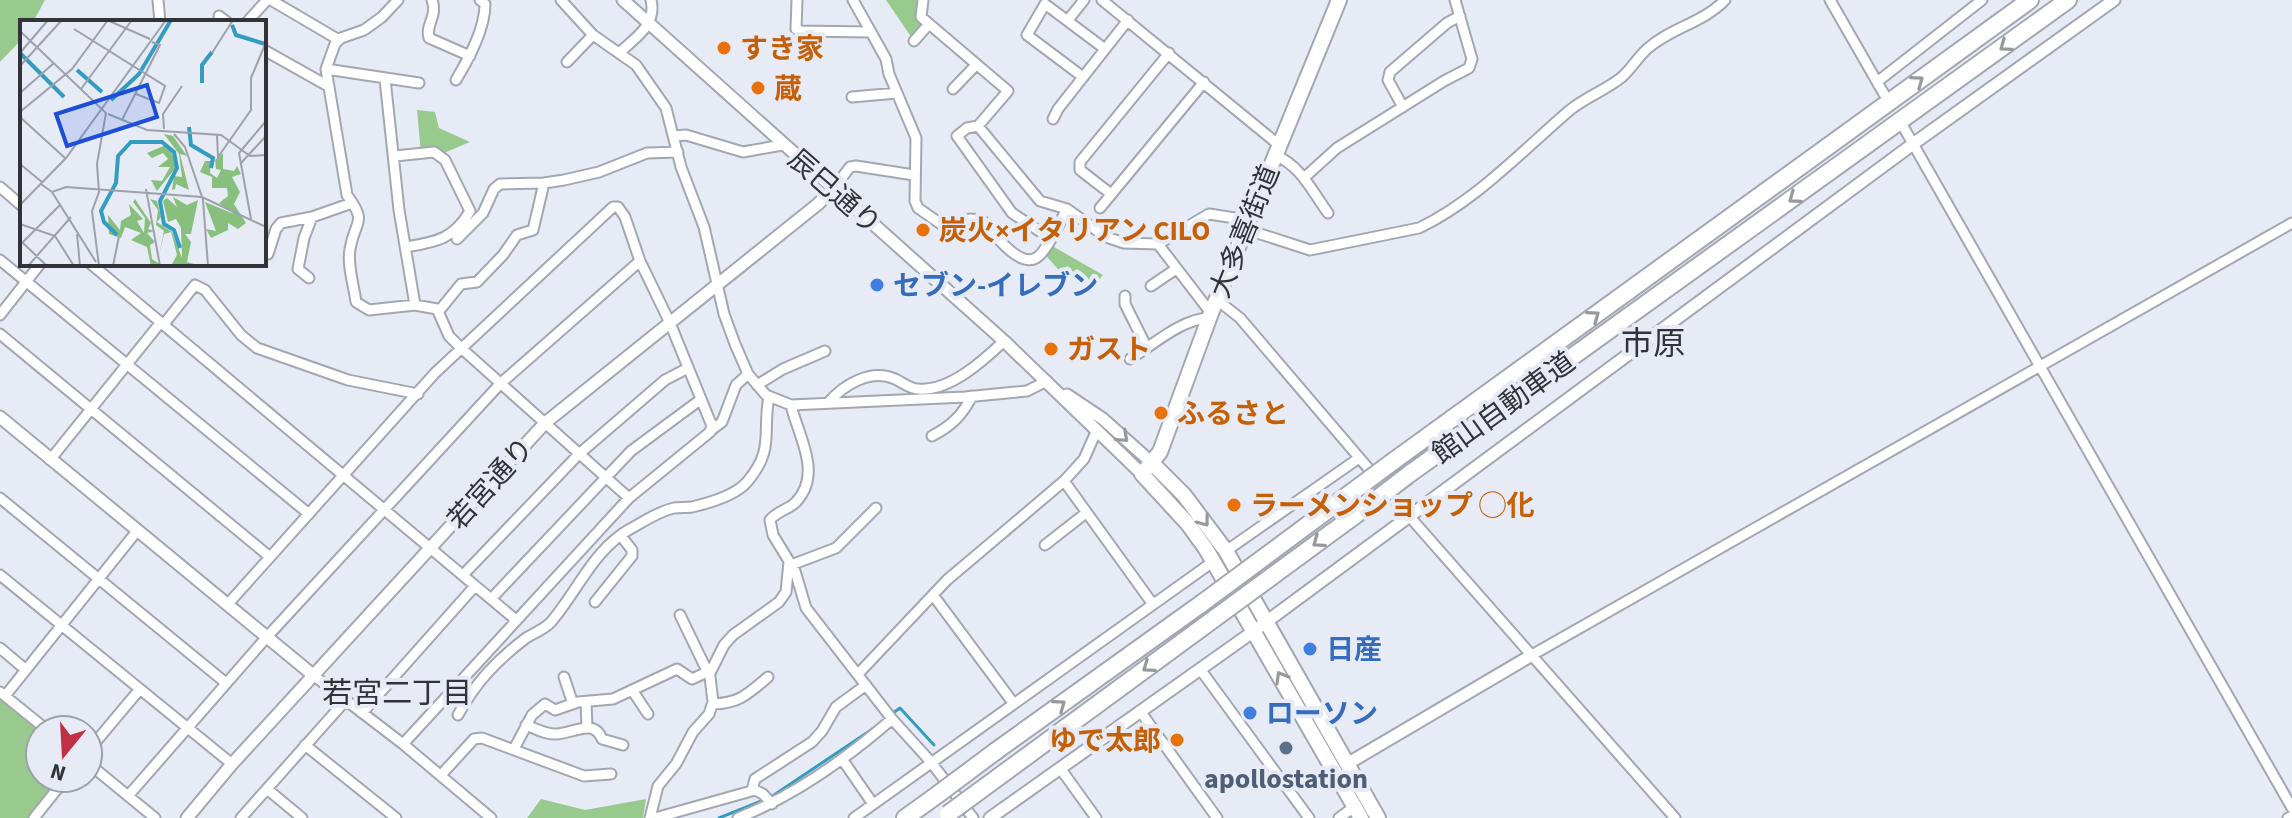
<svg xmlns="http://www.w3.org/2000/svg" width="2292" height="818" font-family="'Source Sans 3','Noto Sans JP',sans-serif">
<rect width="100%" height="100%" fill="#e7ebf6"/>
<path fill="#98ca8d" d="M0 0H45L33 22H22V39L0 62Z
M886 0H920V12L929 24 914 41Z
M417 110 435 112 439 128 470 142 439 155 421 154Z
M1047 243 1103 275 1092 288 1063 275 1042 251Z
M0 692 40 730V778H66L34 818H0Z
M541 799 585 810 646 799 643 818H527Z"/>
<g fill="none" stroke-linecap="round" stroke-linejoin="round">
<path stroke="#329dc1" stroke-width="3" d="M893 713 900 708 934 745
M771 797 874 728
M719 818 764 800"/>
<g stroke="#a3a7b2" stroke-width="13">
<path id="minor" d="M158 0 160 22
M271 0 339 40
M398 0 382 17 364 30 341 38 335 44 326 69 347 195C368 224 355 219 350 249 347 265 354 286 356 302L369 310 415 305 437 309 449 336 461 348 629 498
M432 0C438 17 425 24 429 38L470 56
M561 0 593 35 636 65 666 108 681 167 704 227 724 314 735 344 748 374 766 395 791 405 965 397 1027 391 1047 381
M797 0 796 29 801 31 869 32
M853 0 886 59 889 74 916 138 915 201 918 208 948 229 970 219 982 220C992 231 1018 268 1036 258 1047 252 1060 221 1067 209
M923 0 921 17 1008 91 978 126 1040 201 1067 209 1106 237 1124 243 1158 244 1211 313
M1102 0 1279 145
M1830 0 1884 94
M219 16 227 22
M1068 20 1084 0
M247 22 267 0
M914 41 929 24
M264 50 328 86
M619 53C636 37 657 25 651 0
M567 62 593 35
M326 69 419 83
M1083 77 1027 35 1045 4 1105 49
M385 79 399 210 415 305
M456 80C469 58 485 29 485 4L480 0
M1877 82 1982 0
M953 89 976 65
M852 97 897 93
M1403 107 1388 80 1390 72 1447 23 1460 16
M1053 119 1058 109 1128 20
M978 126 967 128 957 136 1012 213 1050 238
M1904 128 2292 808
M674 136 686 135 743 152 782 145
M1275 155C1301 166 1312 191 1328 213
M395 156 434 152 445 160 470 211C453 240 435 242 406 247
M1305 177 1337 148 1444 81 1469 68 1472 59 1455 0
M0 187 22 206
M833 189 850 167 856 166 914 175
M1111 194 1080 170V162L1169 53
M1100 208 1204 82
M1245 229 1310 250 1419 228C1476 201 1523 150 1570 110 1586 97 1606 90 1622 77 1631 69 1638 57 1647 49 1670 28 1703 23 1725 0
M457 239 483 213 494 189 500 184 544 183 564 180 599 172 647 153 678 152
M1158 244 1209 214 1248 220
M264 254H268L276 229 281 223 312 217 352 203
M0 260 309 514
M91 264 516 620
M309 278 298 269 304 238 312 217
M1151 286 1176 269
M1125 296V304L1147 348
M1217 300 1240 318 1409 516 1675 818
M439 311 461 284 477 282 503 255 517 235 533 230 544 183
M0 315 40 264
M164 324 195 285 205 290 241 335 257 348 348 380 418 394
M0 334 270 557
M1130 359C1153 345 1181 319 1209 318
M757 385 783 369 825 351
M828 403C843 385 871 368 895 379 902 382 910 389 918 389 949 392 983 361 1004 341
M791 405C798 436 823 473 796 502 788 510 777 511 770 520L773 535 795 571 806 608 892 719 931 762 973 818
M710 431 722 422 736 385 748 374
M932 436C951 426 962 416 972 396
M50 460 161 322
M1064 481 1152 603
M0 498 226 683
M1045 545 1086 513
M1226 551 1359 458
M791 565 836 548 876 508
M0 575 232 764
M463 575 579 454 665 380 688 368
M933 595 1014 704
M491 599 631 451 700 400
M595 602 632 556V550L621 536
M227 605 435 373 613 207H618L625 217 640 261 670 323 712 426 710 432 629 498 403 744
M0 648 26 670
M1532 655 2292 223
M1200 669 1309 818
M858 674 947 580 1064 481 1084 459 1096 432
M313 675 403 744 491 818
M709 675 724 645 733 635 779 602 786 592 789 562
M564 677 573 704
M632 690 648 714
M0 692 47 730
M5 696 137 531
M586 702 587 727
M713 704C740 703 748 694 768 677
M1140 711 1217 818
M362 713 475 586
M458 715C475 683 497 660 526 638 534 633 545 629 551 622 577 592 594 549 630 529 643 522 659 511 674 508 680 507 686 508 692 507 709 503 736 495 747 482 775 449 762 434 769 396
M526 725C536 729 547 735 557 734 574 733 594 718 602 739L623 745
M305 745 396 818
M514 749 532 715 545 704 555 710 578 702 613 699 677 669 692 679 707 672
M88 751 140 689
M842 759 873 804
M88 763 155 818
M1060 768 1096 818
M441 775 474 739 482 738 584 776 611 774
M267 789 302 818
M752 790 755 779 812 742 822 731 836 707 866 685
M128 796 266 638 500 384 640 261
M34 818 66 778
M241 818 346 700
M650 818 658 786 676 764 693 732 709 714 713 702 710 677 680 615
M655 818 755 790 763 794 772 804
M738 818C794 796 846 759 892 719
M854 818 1214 561
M1339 818 1354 807
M2288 818 2292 816"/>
</g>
<g stroke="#a3a7b2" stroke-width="15">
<path id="tertiary" d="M623 0 1004 341 1142 474
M1067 395 1103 419 1152 463
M0 417 313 675
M1347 764 1532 655
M187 818 232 764 545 423 818 204 833 189
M990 818 1254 631 1913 144 2114 0"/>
</g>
<g stroke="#a3a7b2" stroke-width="18">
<path id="trunk" d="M1339 0 1211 313 1160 452 1142 474 1188 524 1206 549 1361 818
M1152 463 1184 495 1226 551 1378 818"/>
</g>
<g stroke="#a3a7b2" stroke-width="20">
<path id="motorway" d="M1395 460 2030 0
M1408 475 2068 0
M1255 564 1352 492
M1271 577 1365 508
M996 751 1201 604
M1008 770 1211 621
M905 818 937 795"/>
</g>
<use href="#minor" stroke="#fff" stroke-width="9"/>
<use href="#tertiary" stroke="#fff" stroke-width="11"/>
<use href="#trunk" stroke="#fff" stroke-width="14"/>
<use href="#motorway" stroke="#fff" stroke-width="16"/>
<g stroke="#a3a7b2" stroke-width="20" stroke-linecap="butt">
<path id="motorway-bridge" d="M1352 492 1395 460
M1365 508 1408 475
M1201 604 1255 564
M1211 621 1271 577
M937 795 996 751
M948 814 1008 770"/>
</g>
<use href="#motorway-bridge" stroke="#fff" stroke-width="16"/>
</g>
<defs><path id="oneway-chevron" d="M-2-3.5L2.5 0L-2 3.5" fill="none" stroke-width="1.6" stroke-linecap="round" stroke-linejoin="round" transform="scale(2)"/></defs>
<g stroke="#98999b">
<use href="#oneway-chevron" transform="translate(2005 46) rotate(144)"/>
<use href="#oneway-chevron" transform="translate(1918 81) rotate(-36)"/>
<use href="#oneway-chevron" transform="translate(1794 198) rotate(144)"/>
<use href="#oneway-chevron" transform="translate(1594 316) rotate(-36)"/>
<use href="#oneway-chevron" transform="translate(1123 437) rotate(42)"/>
<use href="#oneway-chevron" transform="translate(1204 521) rotate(53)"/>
<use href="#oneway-chevron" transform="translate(1318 542) rotate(144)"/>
<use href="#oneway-chevron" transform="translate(1148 667) rotate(144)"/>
<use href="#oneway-chevron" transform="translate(1281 677) rotate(-120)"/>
<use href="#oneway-chevron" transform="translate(1060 705) rotate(-36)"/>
</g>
<g fill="#e8710a" stroke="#e7ebf6" stroke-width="3">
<circle cx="724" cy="48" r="8"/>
<circle cx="758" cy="88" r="8"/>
<circle cx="923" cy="230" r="8"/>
<circle cx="1051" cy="349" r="8"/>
<circle cx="1161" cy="413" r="8"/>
<circle cx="1234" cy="505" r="8"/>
<circle cx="1177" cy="740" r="8"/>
</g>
<g fill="#3f7fe0" stroke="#e7ebf6" stroke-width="3">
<circle cx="877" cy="285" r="8"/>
<circle cx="1310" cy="649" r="8"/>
<circle cx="1250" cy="713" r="8"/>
</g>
<circle fill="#5c6f8a" stroke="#e7ebf6" stroke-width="3" cx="1286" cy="748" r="8"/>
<g text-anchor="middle" stroke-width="8" stroke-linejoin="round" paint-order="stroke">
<g font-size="28" font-weight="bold" fill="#c56008" stroke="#e7ebf6" text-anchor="start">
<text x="740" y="58">すき家</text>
<text x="774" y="98">蔵</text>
<text x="939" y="240">炭火×イタリアン CILO</text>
<text x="1067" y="359">ガスト</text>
<text x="1177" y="423">ふるさと</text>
<text x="1250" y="515">ラーメンショップ ◯化</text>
<text x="1161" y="750" text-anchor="end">ゆで太郎</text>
</g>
<g font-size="28" fill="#313337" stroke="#e7ebf6">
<text transform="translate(835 191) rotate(41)" y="10">辰巳通り</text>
<text transform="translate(1244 231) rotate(-68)" y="10">大多喜街道</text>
<text transform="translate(1503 407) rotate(-36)" y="10">館山自動車道</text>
<text transform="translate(490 483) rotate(-48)" y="10">若宮通り</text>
</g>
<g font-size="28" font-weight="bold" fill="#366cbe" stroke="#e7ebf6" text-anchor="start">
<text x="893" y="295">セブン-イレブン</text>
<text x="1326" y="659">日産</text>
<text x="1266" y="723">ローソン</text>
</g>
<g font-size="28" font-weight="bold" fill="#4e5e75" stroke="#e7ebf6">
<text x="1286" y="788">apollostation</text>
</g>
<g font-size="30" fill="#313337" stroke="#e7ebf6">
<text x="397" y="703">若宮二丁目</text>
</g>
<g font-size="32" fill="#313337" stroke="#e7ebf6">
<text x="1653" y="354">市原</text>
</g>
</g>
<g transform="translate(20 20)">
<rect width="246" height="246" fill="#e7ebf6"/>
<path d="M144 114 153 116 167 136 160 134 169 170 156 164 155 169 152 170 154 156 162 157 159 134ZM148 124 157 146 137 171 131 160 142 161 150 147H138L148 139 143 133 132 138 127 133ZM203 133V149L214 151 217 146 221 154 212 157 220 172 214 184 226 203 218 209 208 203V210L191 218 186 209 196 211 185 182 214 194 199 183 208 176 207 168H192V157L180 152 185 141H191L190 153 197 158 201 150 196 149 195 140ZM153 177 167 185 178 180 171 214H165L171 222 167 242 178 245 131 246 127 227 111 220 121 213 105 207 101 218 89 214 88 195 100 210 101 201 111 195 109 184 123 199 117 201 124 213 125 198 113 182 115 179 131 203 128 209 135 211 127 213 135 222 130 225 132 239 141 245 152 244 157 235 153 219 151 212 144 214 139 235 144 211 136 205 138 190 130 179 137 181 141 197 137 202 152 212 162 238 161 208 156 199 148 202 143 181 147 178 157 187Z" fill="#89bf7d"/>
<path fill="none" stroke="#329dc1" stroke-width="4" d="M212 5 216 15 245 24M0 33 44 77M57 50 82 72M182 63V45L192 32M91 80 119 54 151 0M169 107 171 125 193 138 191 148M97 215 84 202 81 191 96 163 98 136 111 122H142L154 132 157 148 140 181 144 204 154 210 160 228"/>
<path fill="none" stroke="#9ea1aa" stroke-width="2" d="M87 0 130 19M54 9 145 66 139 83 116 74M0 11 86 93 77 144 79 172 72 191 79 246M0 33 28 0M192 33 213 0M0 46 42 0M61 69 112 0M0 73 34 43M0 92 52 49 88 0M88 94 127 110 201 115 230 136 246 135M0 97 45 138M102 100 140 25 132 22M144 109 143 94 162 66M154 114 165 127 183 180 188 246M197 115 198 137 231 90V58L246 22M221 143 246 116M0 144 22 162M21 164 32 172 46 167 182 177 246 207M126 169 140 246M32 172 76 242M0 185 46 138 146 0M231 199 219 133 246 101M0 204 35 216 54 246M57 214 60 246M3 223 27 246M0 225 40 185M8 246 51 197M93 246 99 216"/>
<path fill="#1d4ed8" fill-opacity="0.15" stroke="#1d4ed8" stroke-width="4" d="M127 65 137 97 47 126 36 94Z"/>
<rect width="246" height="246" fill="none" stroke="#313337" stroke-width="4"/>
</g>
<g transform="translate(64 754) rotate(198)"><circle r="38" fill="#e7ebf6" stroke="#9ea1aa" stroke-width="2"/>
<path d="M0-6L14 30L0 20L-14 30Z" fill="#c13145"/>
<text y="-12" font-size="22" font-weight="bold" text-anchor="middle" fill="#313337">N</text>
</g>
</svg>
